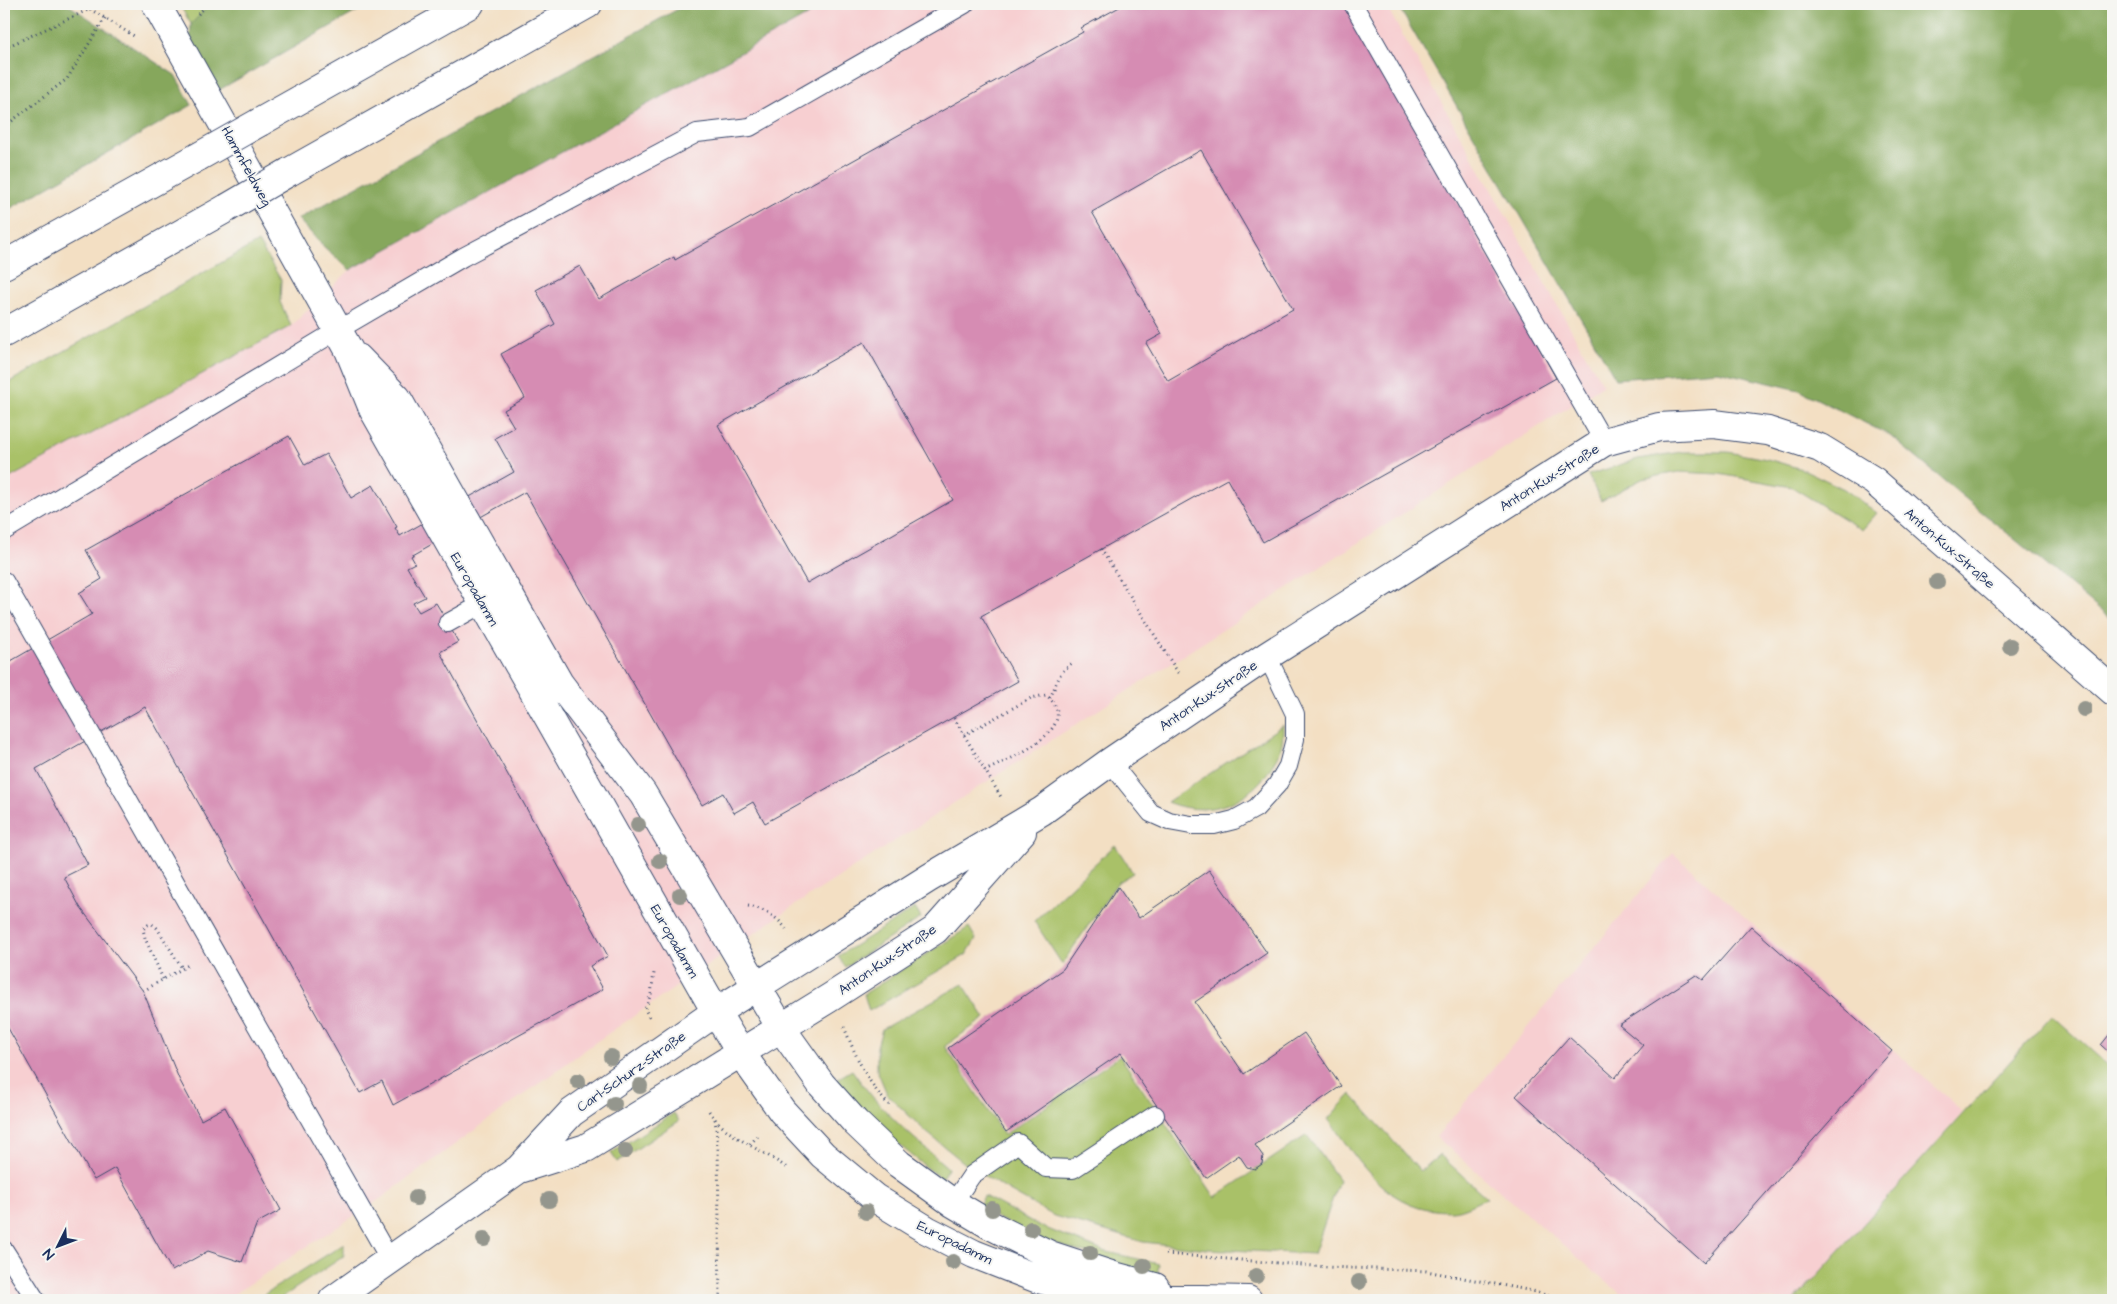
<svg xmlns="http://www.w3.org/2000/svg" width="2117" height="1304" font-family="'Architects Daughter',sans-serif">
<rect width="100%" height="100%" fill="#f6f6f2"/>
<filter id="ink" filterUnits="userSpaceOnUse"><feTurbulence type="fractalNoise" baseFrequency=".02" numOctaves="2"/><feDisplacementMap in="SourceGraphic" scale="10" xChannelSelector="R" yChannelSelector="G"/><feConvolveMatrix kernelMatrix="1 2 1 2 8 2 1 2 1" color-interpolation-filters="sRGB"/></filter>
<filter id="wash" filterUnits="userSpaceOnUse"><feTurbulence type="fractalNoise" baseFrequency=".0096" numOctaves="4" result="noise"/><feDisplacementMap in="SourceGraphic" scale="20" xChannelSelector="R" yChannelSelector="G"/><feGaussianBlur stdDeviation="1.12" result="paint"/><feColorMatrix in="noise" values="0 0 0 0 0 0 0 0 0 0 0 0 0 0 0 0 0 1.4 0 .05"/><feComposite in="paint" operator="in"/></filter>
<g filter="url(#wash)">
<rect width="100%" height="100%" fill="#f3dfc3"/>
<path fill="#f7cfd1" d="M828 4H1385L1603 385 794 906 596 1042 380 1199 225 1300H4V481L291 326 350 270Z
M1673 853 1963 1112 1795 1300H1628L1436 1137Z"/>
<path fill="#a9c167" stroke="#627862" d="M179 4H211L191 24Z
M258 242 281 280 280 302 291 326 4 481V385Z
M1682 452H1728L1767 459 1805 470 1844 489 1877 513 1862 530 1792 487 1719 474 1678 472 1642 479 1601 501 1588 475 1638 459Z
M1283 725C1283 732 1283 741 1281 747 1263 796 1216 822 1167 802Z
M1115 845 1133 873 1118 882 1062 964 1034 921Z
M915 908 921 918 845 967 838 956Z
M969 927 976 939 966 955 869 1011 864 994Z
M963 984 985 1018 945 1046 1004 1135 1120 1056 1215 1197 1307 1135 1339 1180 1314 1254 1207 1249 1143 1242 1054 1216 1011 1192 968 1166 925 1131 887 1094 877 1070V1047L882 1029Z
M2052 1015 2113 1070V1300H1795Z
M852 1070C878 1109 913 1137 948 1168L941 1179 872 1123 837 1079Z
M1351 1094 1420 1171 1440 1155 1487 1198C1477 1202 1462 1211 1451 1211 1387 1212 1362 1165 1328 1119Z
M674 1113 679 1121 617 1162 611 1153Z
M984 1196 1040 1226 1103 1251 1159 1264 1157 1276 1037 1238 978 1208Z
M344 1244V1256L278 1300H263L260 1297Z"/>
<path fill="#86a75c" stroke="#506b5d" d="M4 4H67L175 75 192 105 4 212Z
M211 4H370L219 90 190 41 191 24Z
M687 4H828L350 270 323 246 298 219Z
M1397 4H2113V621L1889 435 1799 390 1718 371 1616 379Z"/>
<g id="blocks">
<path fill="#d68cb3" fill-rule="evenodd" d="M1125 4H1346L1556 378 1263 542 1227 479 981 616 1018 681 765 823 753 802 734 813 723 793 702 805 525 492 411 556 415 563 407 567 425 597 413 603 419 612 436 603 448 623 458 642 440 652 608 956 590 966 603 989 393 1105 382 1081 360 1093 145 707 36 769 88 865 64 877 80 907 143 991 179 1079 201 1120 225 1107 281 1210 257 1223 242 1262 208 1251 172 1271 115 1168 94 1180 4 1021V665L92 614 79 593 102 579 86 550 289 436 305 465 326 454 351 498 373 485 397 527 395 528 400 536 514 472 495 438 514 427 504 410 525 398 501 354 555 324 536 290 580 266 599 299 674 257 675 260 1083 32 1081 28ZM1201 150 1293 309 1168 381 1146 343 1162 334 1092 212ZM864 342 953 500 807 583 718 425Z
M1209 870 1267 953 1195 1002 1244 1074 1304 1033 1341 1086 1255 1145 1263 1156 1262 1164 1255 1169 1247 1167 1239 1155 1206 1178 1121 1053 1006 1132 948 1048 1063 969 1118 887 1139 918Z
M1751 926 1892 1051 1704 1263 1516 1096 1569 1037 1615 1078 1643 1045 1619 1025 1696 975 1703 980Z
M2113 1030V1056L2101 1045Z"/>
</g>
</g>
<g filter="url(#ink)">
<use href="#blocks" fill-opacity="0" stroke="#3b496d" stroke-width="1"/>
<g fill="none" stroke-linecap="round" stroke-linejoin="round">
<g stroke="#3b496d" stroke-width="20">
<path id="lane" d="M1353 4 1604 442
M4 531 338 330 463 257 697 133 750 127 965 4
M4 581 390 1260
M448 623 491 599
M1110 762 1151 813 1169 821 1191 825H1214L1234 820 1256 808 1277 785 1288 766 1295 739V714L1267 656
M953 1203 972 1175 1018 1143 1046 1168 1073 1169 1155 1115
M4 1250 36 1300"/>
</g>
<g stroke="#3b496d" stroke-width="30">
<path id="street" d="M156 4 349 350 373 409 716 1012 740 1052 782 1111 823 1155 875 1198 927 1230 974 1254 1038 1279 1111 1297 1248 1300
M358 358 397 398 559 683 643 794 781 1028 821 1084 856 1123 899 1164 953 1203 990 1225 1050 1255 1114 1276 1155 1287
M520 1169 586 1148 831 997 935 930 1022 832
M333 1300 519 1169 571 1113 716 1012 929 878 1042 811 1110 762 1267 656 1604 442 1659 427 1714 424 1768 431 1820 448 1874 481 2113 691"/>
</g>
<g stroke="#3b496d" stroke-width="30">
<path id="highway" d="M260 122 470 4
M289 172 588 4
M4 265 198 157
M4 333 227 208"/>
</g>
<path stroke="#3b496d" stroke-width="3" stroke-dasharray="1 4" stroke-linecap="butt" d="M90 9 134 36
M198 14 208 4
M4 48 90 9 95 4
M4 127 67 79 105 18
M1101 549 1180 676
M1050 698 1061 673 1074 661
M954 718 1001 797
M964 735 1031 698 1046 695C1086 728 1009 759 985 771
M748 906C762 908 778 917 786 929
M163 979 145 938 143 929 148 925 152 924 157 928 182 968
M143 991 190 964
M649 1017 645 1009 651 994 654 973
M844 1027C855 1054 867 1083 889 1105
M709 1111C726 1138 763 1149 788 1169
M715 1119 718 1147 720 1300
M750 1144 760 1134
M1166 1254 1327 1267 1426 1271 1533 1291 1562 1300"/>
<use href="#lane" stroke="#fff" stroke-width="18"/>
<use href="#street" stroke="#fff" stroke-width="28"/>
<use href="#highway" stroke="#fff" stroke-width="28"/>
<g stroke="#3b496d" stroke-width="30" stroke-linecap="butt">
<path id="highway-bridge" d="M198 157 260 122
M227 208 289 172"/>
</g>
<use href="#highway-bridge" stroke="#fff" stroke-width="28"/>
</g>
<g fill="#94968d">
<circle cx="1937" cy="582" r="8"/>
<circle cx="2010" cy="646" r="8"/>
<circle cx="2084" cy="709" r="8"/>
<circle cx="638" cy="825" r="8"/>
<circle cx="660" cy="861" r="8"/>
<circle cx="680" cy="895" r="8"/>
<circle cx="611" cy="1057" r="8"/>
<circle cx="578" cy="1081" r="8"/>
<circle cx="640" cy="1086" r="8"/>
<circle cx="614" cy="1104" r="8"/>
<circle cx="625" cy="1151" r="8"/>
<circle cx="416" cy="1198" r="8"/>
<circle cx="549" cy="1200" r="8"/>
<circle cx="992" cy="1209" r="8"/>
<circle cx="866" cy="1212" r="8"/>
<circle cx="1031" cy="1229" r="8"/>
<circle cx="484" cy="1239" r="8"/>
<circle cx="1090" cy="1253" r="8"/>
<circle cx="953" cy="1262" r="8"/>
<circle cx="1144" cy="1266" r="8"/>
<circle cx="1256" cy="1276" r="8"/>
<circle cx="1359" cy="1282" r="8"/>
</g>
</g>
<g text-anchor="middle" stroke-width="4" stroke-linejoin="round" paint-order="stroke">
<g font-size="14" fill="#1b2f5e" stroke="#f6f6f2">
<text transform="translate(247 166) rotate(61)" y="5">Hammfeldweg</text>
<text transform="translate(1549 477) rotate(-32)" y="5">Anton-Kux-Straße</text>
<text transform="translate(1950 548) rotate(41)" y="5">Anton-Kux-Straße</text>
<text transform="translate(475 589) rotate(60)" y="5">Europadamm</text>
<text transform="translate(1208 695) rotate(-34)" y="5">Anton-Kux-Straße</text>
<text transform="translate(675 941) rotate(60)" y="5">Europadamm</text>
<text transform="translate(887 959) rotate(-34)" y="5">Anton-Kux-Straße</text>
<text transform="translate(631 1071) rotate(-35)" y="5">Carl-Schurz-Straße</text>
<text transform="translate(955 1242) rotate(26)" y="5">Europadamm</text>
</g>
</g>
<rect width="2117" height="1304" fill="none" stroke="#f6f6f2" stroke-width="20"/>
<g transform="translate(58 1246) rotate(228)" stroke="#f6f6f2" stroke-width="4" paint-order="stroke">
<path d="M0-4L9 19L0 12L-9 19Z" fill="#1b2f5e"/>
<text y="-8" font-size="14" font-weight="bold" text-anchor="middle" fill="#1b2f5e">N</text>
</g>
</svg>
